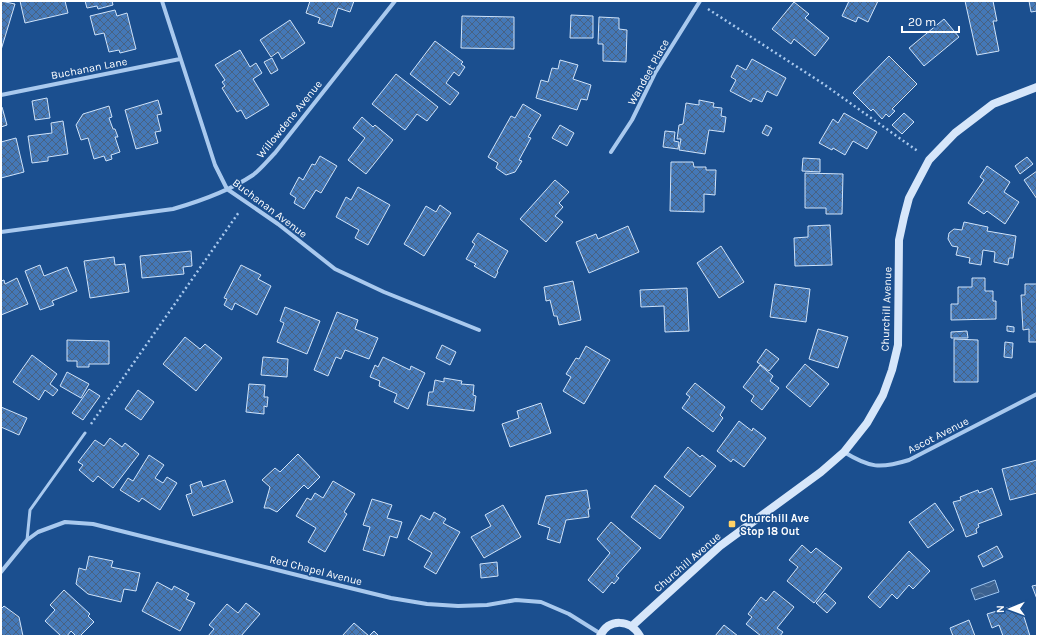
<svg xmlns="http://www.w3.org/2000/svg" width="1038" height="637" font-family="Karla,sans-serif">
<defs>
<pattern id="water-waves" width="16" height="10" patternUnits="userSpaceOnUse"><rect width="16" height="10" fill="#3c6290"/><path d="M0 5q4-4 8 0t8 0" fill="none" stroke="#597aa1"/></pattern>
<pattern id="building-cross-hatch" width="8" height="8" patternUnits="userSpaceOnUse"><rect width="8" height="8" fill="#4478b7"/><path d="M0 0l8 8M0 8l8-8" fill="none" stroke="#486282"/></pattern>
</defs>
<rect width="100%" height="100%" fill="#1b4f8f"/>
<path fill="url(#water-waves)" stroke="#9cc4f0" d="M995 580 999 592 975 600 971 589Z"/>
<path fill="url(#building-cross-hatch)" stroke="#cfe3fa" d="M1 1 15 4 1 50Z
M20 1H65L68 13 25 23Z
M85 1H112L113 5 98 9 97 6 87 8Z
M310 1H354L350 12 338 8 332 27 318 23 320 18 306 13Z
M849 1H878L868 22 858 17 856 22 842 16Z
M965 1H993L997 21H993L999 51 977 55Z
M1029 1H1037V11L1031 12Z
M794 2 809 14 805 18 829 38 815 56 794 39 791 44 772 29Z
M115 10 117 16 127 13 136 49 120 53 119 50 109 52 104 33 95 35 90 16Z
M571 15 593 16V38H570Z
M462 16 514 17V49L461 48Z
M599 17 619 18V29L627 30 626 62 603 61V44H598Z
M944 19 959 37 924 66 909 48Z
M290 20 305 43 282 59 278 52 271 57 260 40Z
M435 41 463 62 461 64 465 67 459 76 454 72 446 83 459 93 450 105 410 74Z
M240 50 250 67 256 63 262 73 253 79 269 105 246 119 241 110 237 112 222 88 225 86 222 82 225 80 215 65Z
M889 56 917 84 892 109 895 111 889 117 886 114 882 119 873 109 871 111 853 93Z
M272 58 278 70 271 74 264 62Z
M752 59 786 78 777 96 767 91 762 102 753 98 751 102 730 91 736 80 731 77 737 65 746 70Z
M560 60 578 65 573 79 591 85 587 100 581 99 577 110 536 98 541 80 548 82 552 68 558 69Z
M396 74 438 107 427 121 417 114 405 130 372 104Z
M47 98 50 118 35 120 32 101Z
M158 100 162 114 157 115 161 131 155 132 158 143 136 149 125 110Z
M699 100 714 103 713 107 722 108 721 116 726 117 724 132 709 130 705 154 679 150 681 139H677L679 125 683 124 686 103 699 105Z
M523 104 541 115 528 137 531 138 519 160 522 161 515 172 506 175 496 168 498 163 488 157 511 116 515 118Z
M109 106 112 117 109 118 113 129H115L118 137H115L120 152 111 155 112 159 106 161 104 156 94 159 88 138 81 140 76 125 83 114Z
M2 107 7 125 1 127V108Z
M844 113 877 132 867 149 853 141 845 155 833 148 832 150 819 143 833 119 838 123Z
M904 113 914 122 902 134 892 125Z
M362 117 373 127 375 125 393 140 366 174 348 160 365 138 353 128Z
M63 121 68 154 48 157V161L32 163 28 136 52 133 51 123Z
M560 125 574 133 567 146 552 138Z
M766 125 772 128 768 136 762 133Z
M665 131 675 132 674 141 679 142 678 149 663 147Z
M16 138 24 172 1 178V142Z
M320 156 337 166 321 193 316 190 304 209 294 203 296 198 290 194 299 177 303 180 312 164 315 165Z
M1027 157 1033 164 1020 174 1015 166Z
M803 158 820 159V172L802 171Z
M671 162H693L694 167H706V170H716L715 195 704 194V212L670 211Z
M987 166 1010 182 1004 192 1019 202 1005 224 987 211 984 214 968 203 984 180 980 177Z
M1037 171V199L1024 180Z
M805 173 843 174 842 214H826V208H805Z
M555 180 569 192 559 203 563 207 555 216 563 222 546 242 520 219Z
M358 187 390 205 368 245 355 238 359 230 336 217 346 197 351 200Z
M440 205 451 213 424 256 404 244 426 206 436 212Z
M964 222 988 227 987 231 1016 236 1013 258H1009L1008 265 994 262 995 252 983 250 981 265 969 263 970 258 956 255 958 247 952 246 948 239 949 233 954 229 962 230Z
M830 225 832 265 795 266 794 238 808 237V226Z
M628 226 639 252 589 273 576 242 596 234 598 239Z
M478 233 508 251 497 271 498 272 495 278 474 266 476 264 466 259 475 244 472 242Z
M721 246 744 282 719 298 697 263Z
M191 251 192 266 183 267 184 274 142 278 140 256Z
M114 257 115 265 125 264 129 292 90 298 84 261Z
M40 265 44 276 67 267 77 291 52 301 54 305 40 310 25 271Z
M241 265 261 275 258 279 271 286 257 315 235 303 232 310 224 305 227 299 224 298Z
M17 278 28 304 1 315V281L4 280 5 284Z
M972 278H985V291H993V301H996V319L951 320V304H958V287H972Z
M573 281 581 320 559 325 557 316H554L550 300 546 301 544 287Z
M775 284 810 289 806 322 770 317Z
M1025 284H1037V342H1029V329L1023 330 1021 295H1025Z
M687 288 689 331 665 332 664 306 641 307 640 290Z
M285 307 320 321 307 354 277 342 284 323 280 321Z
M337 312 358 320 355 329 378 338 369 359 345 350 341 359 336 357 328 376 314 370Z
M1007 326 1014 327V332L1007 331Z
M818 329 848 337 838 368 809 359Z
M967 331 968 338H951V332Z
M185 337 200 349 205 344 222 358 196 391 163 364Z
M954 339 978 340V382H954Z
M67 340 109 341V364H89V367H77V361H67Z
M1005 342 1013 343 1012 358 1004 357Z
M442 345 456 352 450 365 436 358Z
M586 346 610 360 584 404 563 391 571 377 566 374 576 358 579 359Z
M766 349 779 359 769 371 757 362Z
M32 355 57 374 50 384 58 390 53 396 45 390 39 400 13 382Z
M263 357 288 359 287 377 261 375Z
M383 357 410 370 411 366 425 373 408 409 394 402 397 394 379 386 380 381 370 377 375 365 378 367Z
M805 364 829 384 810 407 786 387Z
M760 365 773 376 770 381 779 388 762 410 751 401 754 396 743 387Z
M67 372 89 384 81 398 60 386Z
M444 378 462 381 461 384 474 385 473 395 476 396 474 411 427 405 429 392H433L435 380 444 382Z
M695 383 725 407 720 415 723 418 713 432 682 408 690 397 686 394Z
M249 384 265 385 264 397H268L267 407 264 406V414L246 412Z
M89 389 100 396 83 420 72 413Z
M138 390 154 402 141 420 125 409Z
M541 403 551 433 510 447 502 424 519 418 517 411Z
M1 407 27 418 19 435 1 427Z
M739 421 752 431 753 428 766 438 744 467 733 459 731 462 717 451Z
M110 438 122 447 125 443 139 454 113 488 98 476 93 482 79 470 83 465 78 462 95 440 104 446Z
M688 447 700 457 702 455 716 466 690 497 664 477Z
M298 454 320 477 308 489 304 485 277 512 269 508H264L270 487 262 480 275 468 280 472Z
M149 455 164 465 155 478 163 483 167 477 177 483 160 510 142 498 139 502 120 490 128 478 133 481Z
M1037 460V493L1010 500 1002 469Z
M225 480 233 502 193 516 186 495 192 493 190 485 201 481 203 487Z
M333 481 355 494 344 512 347 514 325 552 308 542 316 528 296 516 307 498 311 500 315 493 323 498Z
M655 485 684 507 660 539 631 517Z
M992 488 1002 515 978 524 979 527 976 529 977 533 966 537 953 502 961 500 960 497 978 490 979 493Z
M587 490 590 509H588L589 517 566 520 560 543 547 539 550 528 538 524 546 496Z
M372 499 392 505 387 518 402 522 397 538 390 536 384 556 363 550 370 527 363 525Z
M935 503 954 530 928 548 909 522Z
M503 505 521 537 484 558 471 537 491 526 485 515Z
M434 512 446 519 443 523 460 532 436 574 424 567 432 553 408 539 421 515 430 520Z
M611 522 641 548 616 576 619 578 614 584 612 582 603 593 588 580 610 553 597 539Z
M802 545 811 553 816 548 842 568 814 603 787 581 798 567 789 560Z
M997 546 1003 557 983 567 978 556Z
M909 551 930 571 913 589 909 585 897 599 892 594 880 608 868 597Z
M89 556 113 561 111 567 140 573 136 591 124 589 121 602 88 594 76 584 79 568 86 570Z
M497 562 498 576 481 578 480 564Z
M157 582 172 590 174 586 189 594 186 599 195 603 180 631 142 611Z
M1037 585V599L1032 586Z
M64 590 90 614 88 616 94 622 80 636H76L71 631 67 636H61L45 621 55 610 50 605Z
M774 591 794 607 777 628 783 632 780 636H761L746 624 752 617 748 614 761 597 766 601Z
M825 593 836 603 827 613 816 603Z
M246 603 260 614 241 636H208L214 629 209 625 227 604 238 613Z
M1020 604 1030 636H1003L999 625 992 628 987 614Z
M4 606 19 617 23 636H1V609Z
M969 620 975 636H953L950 628Z
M354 623 369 636 374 631 379 636H342Z
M724 625 738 636H715Z"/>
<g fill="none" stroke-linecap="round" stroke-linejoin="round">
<path stroke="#a9c9ee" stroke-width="2.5" stroke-dasharray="2 3" stroke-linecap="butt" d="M708 9 822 83 919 152
M91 424 239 212"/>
<path stroke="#a9c9ee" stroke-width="3" d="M27 540 30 510 85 433"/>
<path stroke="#a9c9ee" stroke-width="4" d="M162 1 215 165 227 189 278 224 335 269 384 292 479 330
M1 95 180 59
M611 152 632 120 655 73 700 1
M1 232 173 209C201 201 229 191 253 175 261 169 268 160 275 153L395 1
M844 452C870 468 880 469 909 460L1037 394
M1 572 27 540 38 532 65 522 93 524 305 577 391 598 427 604 458 606 487 605 516 600 541 602 569 614 601 634"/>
<path stroke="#d6e6fa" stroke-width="8" d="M632 626 720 546 821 472 844 452 867 423 883 395 892 370 898 345 899 240 904 217 909 198 929 160 955 133 993 104 1037 87
M600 636C609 618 630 619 640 636"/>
</g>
<rect fill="#ffd166" stroke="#1b4f8f" stroke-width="1.5" x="728" y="520" width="8" height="8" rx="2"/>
<g text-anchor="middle" stroke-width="3" stroke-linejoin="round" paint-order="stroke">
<g font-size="11" fill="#fff" stroke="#1b4f8f">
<text transform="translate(89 68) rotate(-11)" y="4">Buchanan Lane</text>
<text transform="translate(648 72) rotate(-61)" y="4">Wandeet Place</text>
<text transform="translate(289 119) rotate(-51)" y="4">Willowdene Avenue</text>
<text transform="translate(270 208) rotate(37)" y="4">Buchanan Avenue</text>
<text transform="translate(886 309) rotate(-88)" y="4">Churchill Avenue</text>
<text transform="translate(938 435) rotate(-27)" y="4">Ascot Avenue</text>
<text transform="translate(687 562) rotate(-41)" y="4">Churchill Avenue</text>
<text transform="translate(316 570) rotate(14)" y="4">Red Chapel Avenue</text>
</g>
<g font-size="11" font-weight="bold" fill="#fff" stroke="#1b4f8f" text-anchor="start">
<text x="740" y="522">Churchill Ave<tspan x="740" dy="13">Stop 18 Out</tspan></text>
</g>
</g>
<rect width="1038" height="637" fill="none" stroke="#ffffff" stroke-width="4"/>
<g transform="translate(1010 609) rotate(269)" stroke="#1b4f8f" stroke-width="3" paint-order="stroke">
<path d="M0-3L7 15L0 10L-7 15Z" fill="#ffffff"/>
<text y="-6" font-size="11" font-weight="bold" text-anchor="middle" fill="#ffffff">N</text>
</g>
<path d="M902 26v6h57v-6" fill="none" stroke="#ffffff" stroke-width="2"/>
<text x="908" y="26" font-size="12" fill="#ffffff" stroke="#1b4f8f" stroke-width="3" paint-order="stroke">20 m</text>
</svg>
